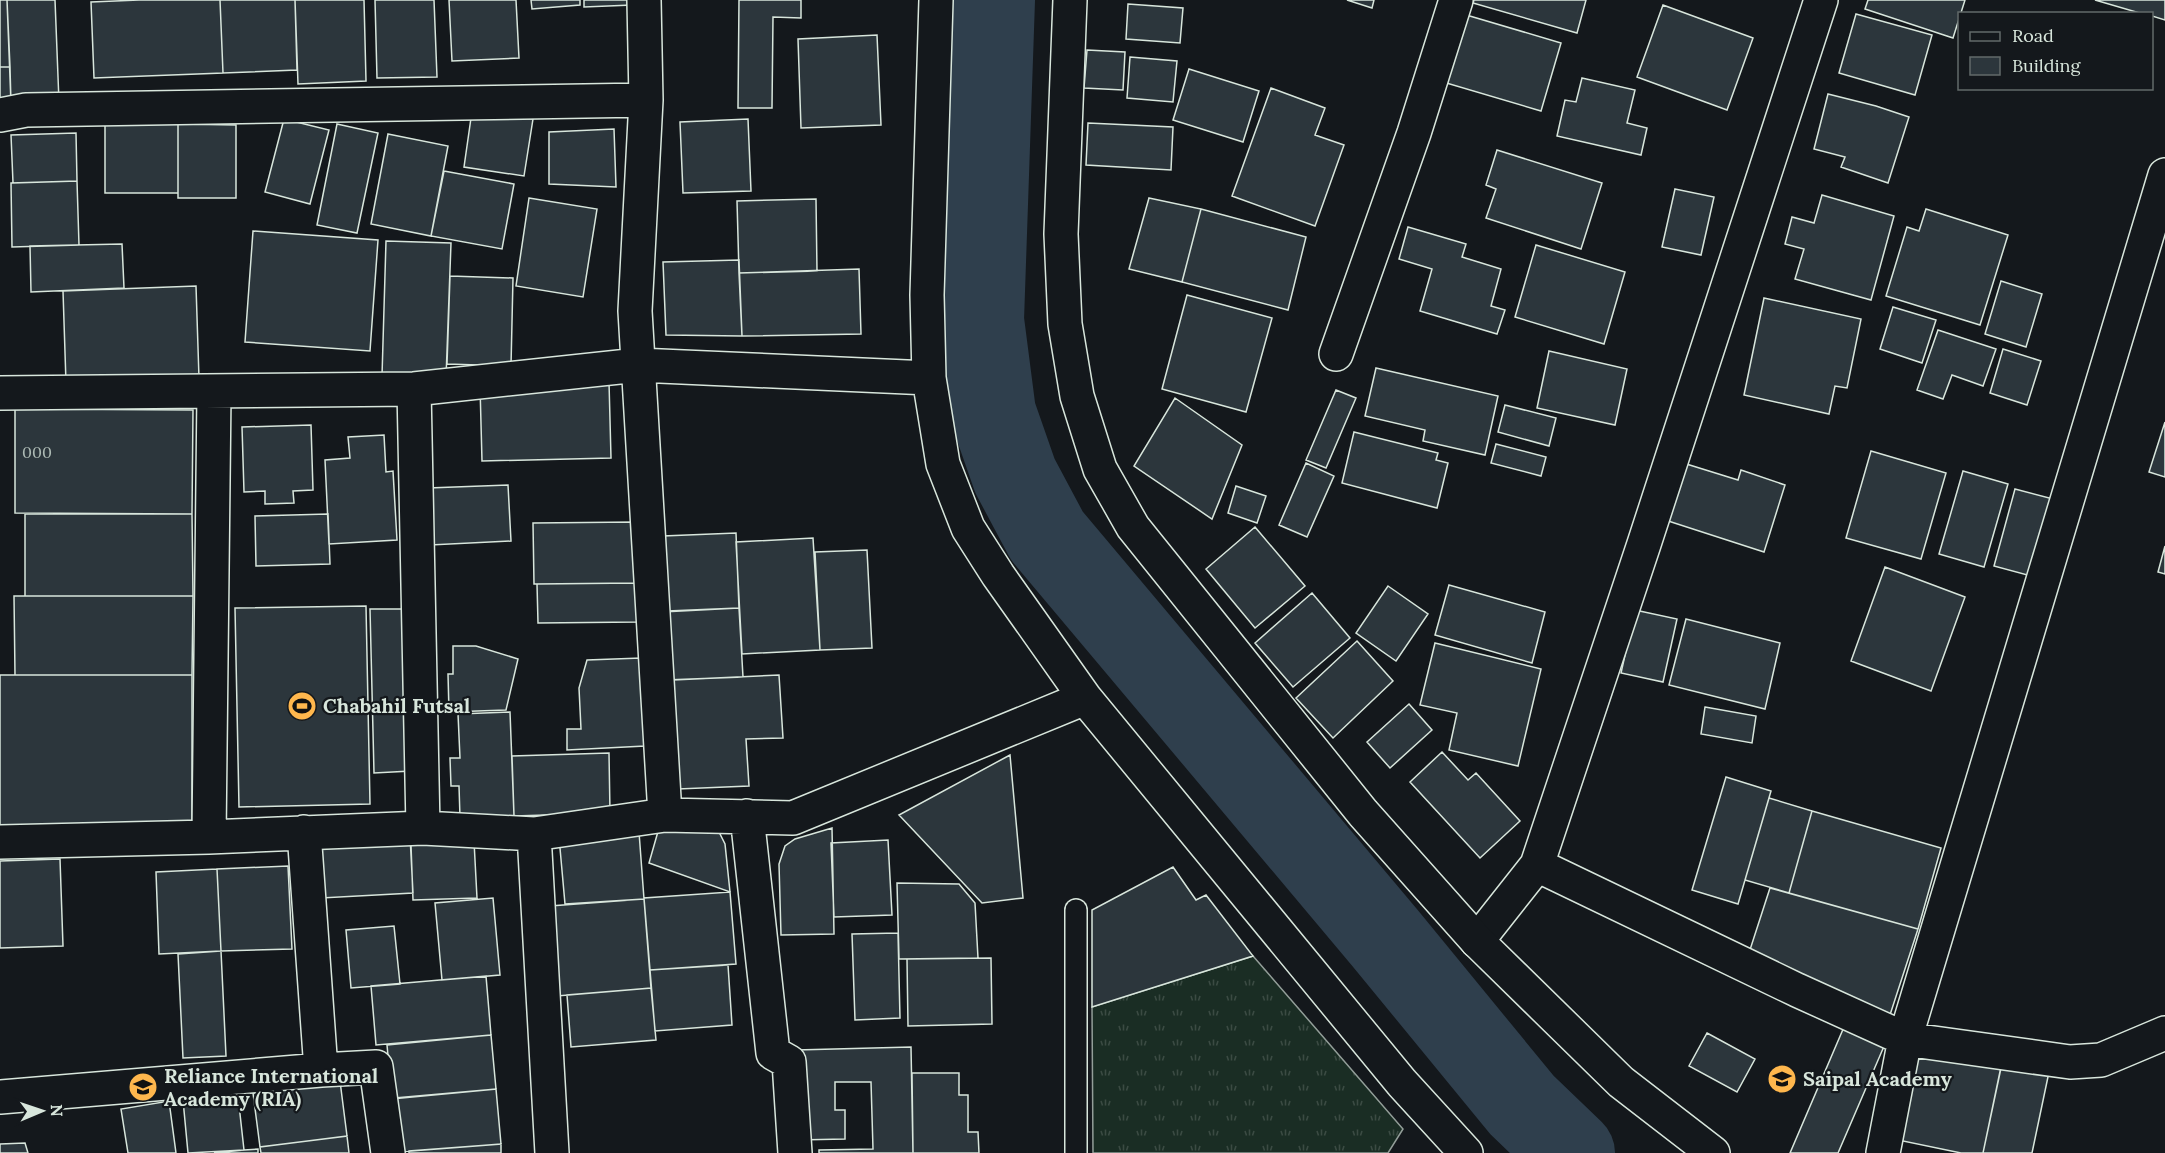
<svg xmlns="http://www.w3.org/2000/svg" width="2165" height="1153" font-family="Lora,serif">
<defs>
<pattern id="grass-tufts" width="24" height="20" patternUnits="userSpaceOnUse" patternTransform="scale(1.5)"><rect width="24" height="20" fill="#1a2d24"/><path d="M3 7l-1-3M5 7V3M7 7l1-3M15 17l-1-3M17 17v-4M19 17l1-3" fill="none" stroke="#3b4b43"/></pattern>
</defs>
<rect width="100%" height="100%" fill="#14181c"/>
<path fill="url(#grass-tufts)" stroke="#939e99" stroke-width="1.5" d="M1253 956 1403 1129 1388 1153H1093L1092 1007Z"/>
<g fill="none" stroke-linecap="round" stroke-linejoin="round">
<path stroke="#2f3f4d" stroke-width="86" d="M992 0 981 320 993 413 1015 476 1047 536 1385 938 1522 1105 1572 1153"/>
</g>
<path fill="#2c363c" stroke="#d8e6dc" stroke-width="1.5" d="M0 0H7L10 67H0Z
M7 0H55L59 102 11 104Z
M139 0H220L223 73 94 78 91 2Z
M220 0H295L297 70 223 73Z
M295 0H364L366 81 298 84Z
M375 0H434L437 77 377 78Z
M449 0H516L519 58 452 61Z
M531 0H580V5L532 9Z
M584 0H632V5L584 7Z
M739 0H801V18L773 17 772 108H738Z
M1347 0H1374L1372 8Z
M1474 0H1586L1577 33 1473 3Z
M1868 0H1965L1953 38 1865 9Z
M2095 0H2165V20L2152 16V14H2143Z
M1128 4 1183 8 1180 43 1126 39Z
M1663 5 1753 38 1727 110 1637 77Z
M1463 14 1561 43 1541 111 1443 82Z
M1856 14 1932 35 1915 95 1839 73Z
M877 35 881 125 801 128 798 39Z
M1087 50 1125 52 1123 90 1084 88Z
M1130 57 1177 61 1173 102 1127 98Z
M0 67H10L11 104 0 105Z
M1189 69 1259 91 1243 142 1173 120Z
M1582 78 1635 90 1627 123 1647 128 1641 155 1557 136 1565 100 1576 102Z
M1271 88 1325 108 1315 135 1344 145 1315 226 1232 196Z
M1828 94 1876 106 1909 117 1888 183 1841 167 1845 157 1814 149Z
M472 111 533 119 524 176 464 167Z
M284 119 329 130 310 204 265 192Z
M748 119 751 191 683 193 680 122Z
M105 123 178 124V193H105Z
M1088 123 1173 127 1171 170 1086 165Z
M178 124 236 125V198H178Z
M337 124 378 133 357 233 317 225Z
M614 129 616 187 549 184V132Z
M76 133 77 181 13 183 11 135Z
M388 134 448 146 431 236 371 224Z
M1497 150 1602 183 1581 249 1486 218 1496 189 1486 185Z
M444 171 514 184 502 249 431 236Z
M77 181 79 245 12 247 11 183Z
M1675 189 1714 197 1701 255 1662 247Z
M1822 195 1894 216 1871 300 1795 279 1804 249 1785 244 1792 217 1814 223Z
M529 198 597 209 583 297 516 286Z
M1149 198 1201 209 1182 282 1129 269Z
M816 199 817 271 739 273 737 201Z
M1201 209 1306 237 1288 310 1182 282Z
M1926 209 2008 235 1980 325 1886 296 1907 227 1919 231Z
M1408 227 1466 244 1462 257 1501 269 1491 306 1505 310 1497 334 1420 311 1432 269 1399 259Z
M253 231 378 240 370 351 245 342Z
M386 241 451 243 446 378 382 376Z
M122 244 124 288 31 292 30 246Z
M1536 245 1625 272 1604 344 1515 317Z
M739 260 742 336 666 335 663 262Z
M859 269 861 334 742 336 739 273Z
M450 276 513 278 511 366 447 364Z
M2001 281 2042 294 2026 347 1985 334Z
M196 286 199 378 66 383 63 291Z
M1187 295 1272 318 1246 412 1162 389Z
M1764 298 1861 319 1847 388 1835 386 1829 414 1744 395Z
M1893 307 1936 320 1922 363 1880 349Z
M1938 330 1996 349 1983 386 1952 375 1943 399 1917 390Z
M2003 349 2041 361 2027 405 1990 393Z
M1549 351 1627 369 1615 425 1537 408Z
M1376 368 1498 396 1485 455 1423 441 1425 430 1365 416Z
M609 382 611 458 482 461 480 386Z
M1336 390 1356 398 1326 468 1306 460Z
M1175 398 1242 445 1212 519 1134 466Z
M1505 405 1556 418 1549 446 1498 432Z
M15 409 193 410 192 514 15 513Z
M2165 422V477L2149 472Z
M311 425 313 490 293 491 294 503 265 504V491L244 492 242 427Z
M1354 432 1438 453 1436 460 1448 463 1437 508 1342 483Z
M384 435 386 472 393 471 397 540 329 544 325 460 350 458 348 437Z
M1496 444 1546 457 1541 476 1491 463Z
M1871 451 1946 473 1921 559 1846 538Z
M1680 462 1738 480 1741 470 1785 485 1764 552 1662 519Z
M1306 463 1334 476 1307 537 1279 525Z
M1963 471 2008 484 1984 567 1939 554Z
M508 485 511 541 430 545 428 488Z
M1236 486 1266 496 1257 523 1228 513Z
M2015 489 2057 500 2035 577 1994 566Z
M25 514H192L193 596H25Z
M328 514 330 564 256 566 255 516Z
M636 522 637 583 534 584 533 523Z
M1255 527 1305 586 1255 628 1206 569Z
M736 533 739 608 667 611 663 536Z
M813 538 820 650 742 654 736 542Z
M2165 546V574L2158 572Z
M867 550 872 648 820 650 815 552Z
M1885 567 1965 597 1931 691 1851 661Z
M637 583 638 622 538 623 537 584Z
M1449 585 1545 612 1532 663 1435 635Z
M1388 586 1428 614 1396 661 1356 633Z
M1312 593 1350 638 1293 687 1255 643Z
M14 596H193L192 675H15Z
M366 606 370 804 239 807 235 608Z
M739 608 743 677 665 680 662 612Z
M370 609H407L411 771 374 773Z
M1635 610 1677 619 1663 682 1621 673Z
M1686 619 1780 643 1765 709 1669 685Z
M1357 641 1393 681 1333 738 1296 698Z
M1435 643 1541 669 1518 766 1449 750 1457 713 1420 705Z
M453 646H476L518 659 506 710 449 712 448 674H453Z
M641 658 645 746 567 750V729H581L579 688 587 660Z
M0 675H192V830L0 829Z
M779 675 783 738 746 739 749 786 678 789 673 680Z
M1409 704 1432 730 1390 768 1367 742Z
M1705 707 1756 716 1752 743 1701 734Z
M510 712 514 816 460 817 459 786H451L450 758H460L458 714Z
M1442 752 1468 780 1476 773 1520 821 1480 858 1410 782Z
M609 753 610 813 514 816 512 756Z
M1010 755 1023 898 982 903 899 815Z
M1726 777 1771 791 1738 904 1692 890Z
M1769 798 1812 811 1789 893 1745 880Z
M1812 811 1941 848 1918 929 1789 893Z
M714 822 725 844 730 892 649 863 659 828Z
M832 828 834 934 781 935 779 864 785 846 795 839Z
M639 832 644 899 565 904 559 837Z
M410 836 413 893 321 898 317 841Z
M888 840 892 915 834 917 831 843Z
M474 841 477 898 413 900 411 845Z
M60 859 63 946 0 948V861Z
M288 866 292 949 221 951 217 869Z
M1173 867 1196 900 1206 895 1253 956 1092 1007V910Z
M217 869 221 951 159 954 156 872Z
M897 883 959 884 975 903 978 958 899 959Z
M1770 888 1918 929 1888 1021 1747 959Z
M730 892 736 964 650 970 644 898Z
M493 898 500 975 442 980 435 903Z
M644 899 651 988 557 996 550 906Z
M394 926 400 984 351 988 346 930Z
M898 933 900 1018 855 1020 852 934Z
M221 951 226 1056 183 1058 178 954Z
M991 958 992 1024 908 1026 907 959Z
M728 965 732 1025 655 1031 650 970Z
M486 976 491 1035 376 1045 371 986Z
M651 988 656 1040 571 1047 567 995Z
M1844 1027 1885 1044 1838 1153H1790Z
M1707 1033 1755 1059 1737 1092 1689 1066Z
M491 1035 496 1089 392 1099 387 1045Z
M911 1047 913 1153H819V1150L873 1149 871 1082H835V1110H845V1139L797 1140 796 1050Z
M1911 1049 2001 1068 1983 1153H1961L1898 1140Z
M2002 1062 2049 1072 2032 1153H1983Z
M912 1073H959V1095H968V1132H978L979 1153H913Z
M340 1081 347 1136 260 1147 253 1093Z
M496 1089 501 1144 399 1152 395 1098Z
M238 1096 244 1150 188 1153 183 1100Z
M169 1101 176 1153H128L121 1109Z
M347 1136 349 1153H261L260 1147Z
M25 1143 28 1153H0V1144Z
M501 1144V1153H409V1151Z
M258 1149V1153H214L244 1150Z"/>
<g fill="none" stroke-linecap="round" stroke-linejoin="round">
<g stroke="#d8e6dc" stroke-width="24">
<path id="service" d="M1076 910V1153"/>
</g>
<g stroke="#d8e6dc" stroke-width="36">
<path id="minor" d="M644 0 646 100 635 311 665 815
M936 0 927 295 929 378 943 464 968 528 998 575 1085 698 1402 1083 1466 1153
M0 115 26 110 646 100
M1336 354 1414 133 1456 0
M414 389 423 828
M0 393 414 389 638 365 929 378
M747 816 773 1053 789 1062 795 1153
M304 832 321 1070
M534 834 552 1153
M209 837 214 392
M0 842 209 837 423 828 534 834 665 815 793 818 1085 698
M1537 865 1797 990 1905 1039 2070 1062 2101 1060 2165 1033
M1477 941 1537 865 1644 544 1821 0
M0 1097 321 1070 376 1067 388 1153
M1883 1153 1905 1039 2165 175"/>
</g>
<g stroke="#d8e6dc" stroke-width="36">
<path id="tertiary" d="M1070 0 1061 234 1065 324 1077 396 1100 469 1133 527 1363 813 1477 941 1621 1082 1713 1153"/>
</g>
<use href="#service" stroke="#14181c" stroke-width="21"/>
<use href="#minor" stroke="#14181c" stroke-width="33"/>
<use href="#tertiary" stroke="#14181c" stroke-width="33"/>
</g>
<defs>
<g id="stadium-disc" transform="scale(1.5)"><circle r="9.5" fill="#ffb74d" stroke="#14181c"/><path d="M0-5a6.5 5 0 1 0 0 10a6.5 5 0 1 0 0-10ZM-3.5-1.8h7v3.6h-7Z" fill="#111"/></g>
<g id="school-disc" transform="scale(1.5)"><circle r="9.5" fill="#ffb74d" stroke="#14181c"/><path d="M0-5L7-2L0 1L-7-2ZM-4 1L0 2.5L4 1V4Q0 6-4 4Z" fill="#111"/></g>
<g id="university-disc" transform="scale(1.5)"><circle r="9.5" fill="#ffb74d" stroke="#14181c"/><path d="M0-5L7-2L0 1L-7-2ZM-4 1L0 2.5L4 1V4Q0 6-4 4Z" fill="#111"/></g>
</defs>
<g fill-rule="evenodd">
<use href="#stadium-disc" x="302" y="706"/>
<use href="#school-disc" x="1782" y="1079"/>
<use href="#university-disc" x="143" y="1087"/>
</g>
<g text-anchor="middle" stroke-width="4.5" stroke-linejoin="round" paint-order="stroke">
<g font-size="16" fill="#adbab4">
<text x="37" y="458">000</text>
</g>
<g font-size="20" font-weight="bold" fill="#d8e6dc" stroke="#14181c" text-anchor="start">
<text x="323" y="713">Chabahil Futsal</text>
<text x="164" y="1083">Reliance International<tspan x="164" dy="23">Academy (RIA)</tspan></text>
<text x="1803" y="1086">Saipal Academy</text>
</g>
</g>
<rect x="1958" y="12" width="195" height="78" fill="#14181c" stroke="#626a69" stroke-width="1.5"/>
<rect x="1970" y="32" width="30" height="9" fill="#14181c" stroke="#626a69" stroke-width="1.5"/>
<text x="2012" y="42" font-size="18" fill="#d8e6dc">Road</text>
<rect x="1970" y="57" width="30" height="18" fill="#2c363c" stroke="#626a69" stroke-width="1.5"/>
<text x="2012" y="72" font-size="18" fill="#d8e6dc">Building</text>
<g transform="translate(42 1111) rotate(88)" stroke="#14181c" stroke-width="4.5" paint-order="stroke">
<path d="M0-4.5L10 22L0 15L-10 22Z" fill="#d8e6dc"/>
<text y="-9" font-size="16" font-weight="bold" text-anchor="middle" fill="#d8e6dc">N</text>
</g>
</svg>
